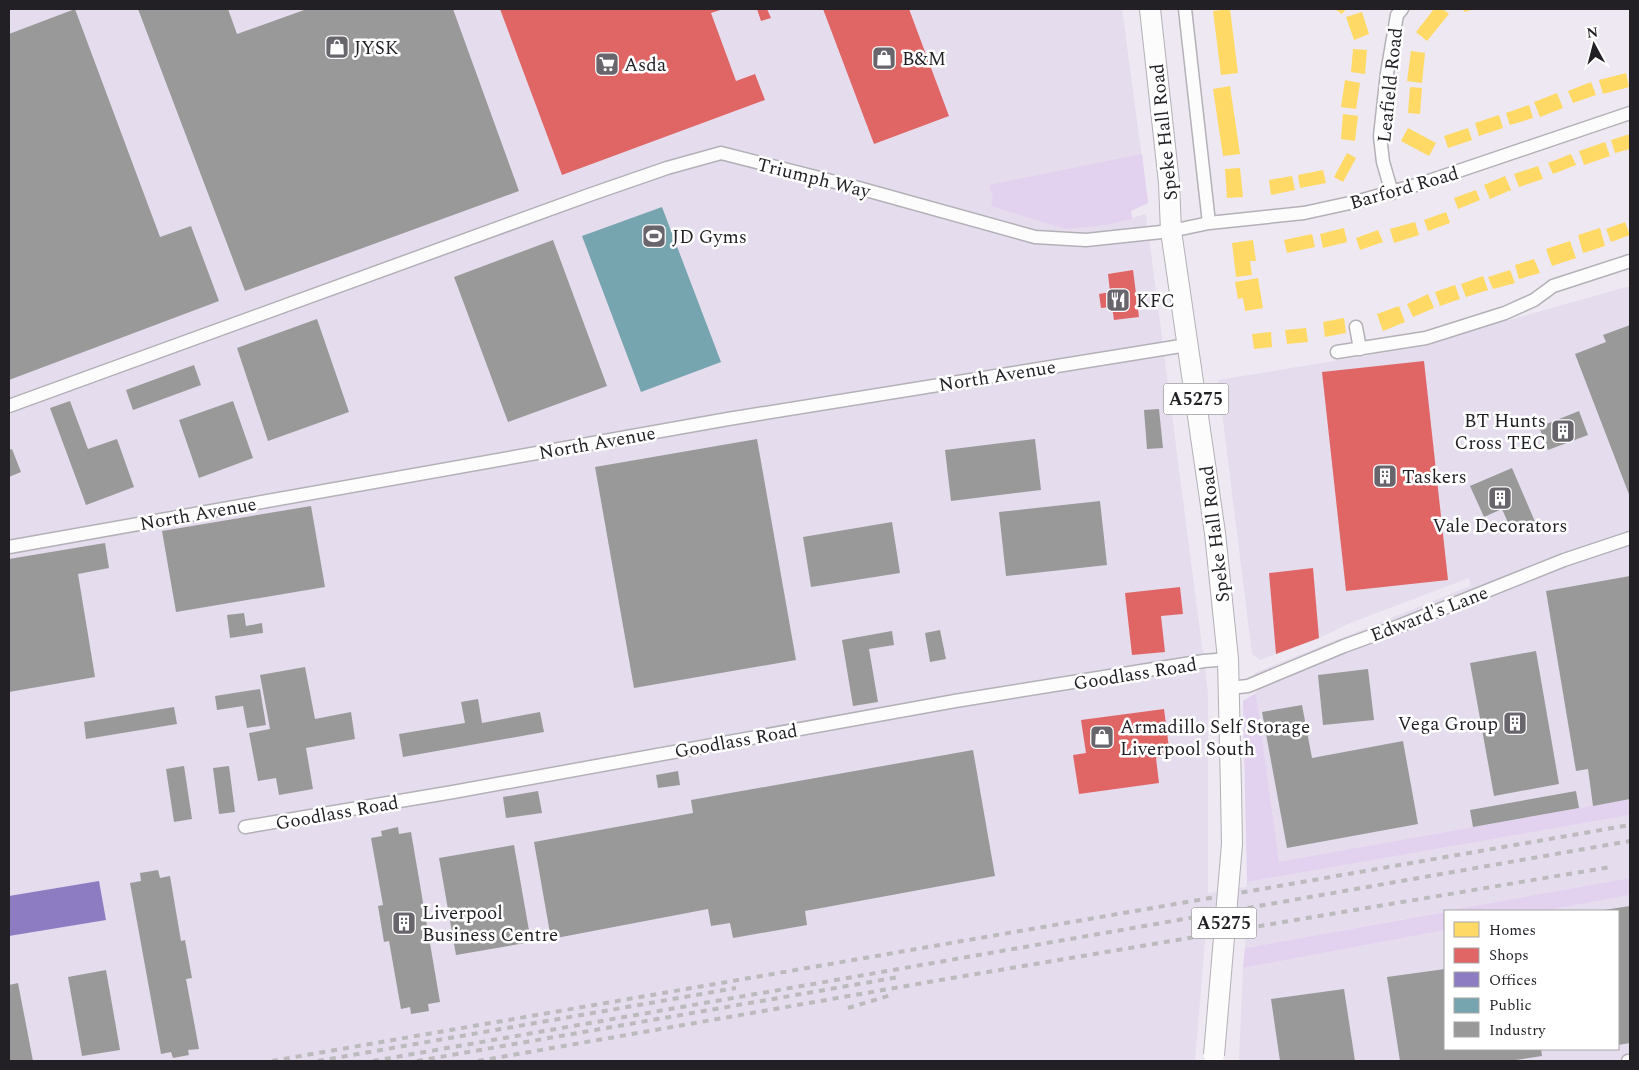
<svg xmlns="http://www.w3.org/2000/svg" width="1639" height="1070" font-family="Spectral,serif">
<rect width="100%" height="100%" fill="#ede8f1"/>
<path fill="#e5dced" d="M9 9H1122L1148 203 1131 211 1132 218 1146 214 1208 693V893L1246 887 1247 882 1630 815V878L1245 948 1246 923 1206 929 1195 1061H9Z
M1630 286V799L1279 863 1256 693 1255 673 1470 586 1469 578 1350 623 1319 638 1260 660 1252 654 1218 380 1431 345 1473 330Z
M1630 895V1061H1239L1243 968 1445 930V1049H1618V911H1543Z"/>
<path fill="#e3d1f0" d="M1142 154 1148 203 1131 211 1132 219 1106 225 1066 229 991 206 993 197 989 185Z
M1256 693 1279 862 1630 799V815L1247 882 1243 701Z
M1630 878V895L1543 911H1447Z
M1445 912V930L1243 968 1245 948Z"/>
<path fill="#ffd966" d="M1230 9 1238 73 1221 75 1213 11Z
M1335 9H1346L1342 14Z
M1434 9H1443L1449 14 1427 41 1416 32Z
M1463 9H1475L1464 12Z
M1362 12 1369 34 1354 40 1346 17Z
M1353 49 1367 50 1365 74 1351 72Z
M1411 51 1425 53 1422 83 1407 81Z
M1626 73 1629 87 1603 94 1599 80Z
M1345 80 1360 83 1356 109 1341 107Z
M1591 82 1596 95 1573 103 1568 91Z
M1230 86 1240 154 1223 156 1213 89Z
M1410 87 1422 88 1420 114 1408 113Z
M1557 93 1563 108 1540 117 1534 102Z
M1529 105 1533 118 1510 125 1506 113Z
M1343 114 1358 116 1355 141 1341 139Z
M1499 115 1503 128 1479 136 1475 123Z
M1408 128 1436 143 1429 156 1401 141Z
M1468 128 1472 140 1448 148 1444 136Z
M1630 134V149L1615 153 1611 140Z
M1605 142 1610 156 1584 165 1579 151Z
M1347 153 1356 158 1343 182 1334 177Z
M1571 154 1576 165 1553 174 1548 163Z
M1538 166 1543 179 1519 187 1514 174Z
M1240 168 1243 197 1227 198 1225 169Z
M1323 170 1326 183 1300 188 1298 175Z
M1292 176 1295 190 1271 195 1269 180Z
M1505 176 1511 190 1490 199 1484 185Z
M1476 190 1480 200 1458 209 1454 198Z
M1446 212 1450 223 1428 231 1424 220Z
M1415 222 1419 235 1394 243 1390 229Z
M1625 222 1630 235 1611 242 1606 229Z
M1344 228 1347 242 1323 248 1320 234Z
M1600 228 1605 246 1583 253 1578 235Z
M1378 230 1383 242 1360 250 1356 238Z
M1312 234 1315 247 1287 253 1284 240Z
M1253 240 1256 261H1250L1252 275 1236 277 1232 243Z
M1570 241 1576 258 1552 266 1546 249Z
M1534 259 1540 273 1519 279 1515 265Z
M1510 270 1515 283 1493 289 1488 277Z
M1483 276 1488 290 1466 297 1461 284Z
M1258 278 1263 308 1245 311 1243 298 1238 299 1235 282Z
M1455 285 1460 299 1440 306 1435 292Z
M1428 294 1434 308 1413 317 1407 304Z
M1399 306 1405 322 1383 331 1377 314Z
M1344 318 1346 333 1325 337 1323 322Z
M1306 328 1308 342 1287 344 1285 330Z
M1271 332 1272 347 1254 349 1252 334Z"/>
<path fill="#e06666" d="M500 9H723L711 13 736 81 755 74 765 100 562 175Z
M757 9H767L771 18 761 21Z
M823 9H909L949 116 874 144Z
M1133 270 1139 317 1114 320 1112 307 1101 308 1099 294 1110 292 1108 274Z
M1424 361 1448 580 1346 591 1322 372Z
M1313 568 1319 638 1276 654 1269 573Z
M1180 587 1183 614 1161 616 1165 652 1132 655 1125 593Z
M1164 709 1170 756 1156 758 1159 783 1079 794 1073 755 1086 753 1081 720Z"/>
<path fill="#8e7cc3" d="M99 881 106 920 9 936V896Z"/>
<path fill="#76a5af" d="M662 207 721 362 641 392 582 236Z"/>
<path fill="#999" d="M75 9 160 237 191 226 219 301 9 380V34Z
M138 9H228L237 34 307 9H453L519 191 245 291Z
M553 240 607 386 508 422 454 277Z
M317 319 349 412 268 441 237 348Z
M1630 325V497L1575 354 1606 342 1603 335Z
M194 365 201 385 133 410 126 390Z
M70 401 88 449 117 439 134 487 86 505 50 408Z
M233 401 253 458 199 478 179 420Z
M1159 409 1163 448 1147 449 1144 410Z
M1579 411 1588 435 1548 450 1539 427Z
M757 439 796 660 634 688 595 467Z
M1035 439 1041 490 951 501 945 450Z
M12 449 21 472 9 477V450Z
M1512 468 1536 524 1513 534 1502 509 1484 517 1470 486Z
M1100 501 1107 565 1006 576 999 512Z
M311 506 325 587 176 612 162 531Z
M892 522 900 573 811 587 803 537Z
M105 543 109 568 78 574 95 677 9 692V559Z
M1630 576V799L1593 806 1588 769 1576 771 1546 591Z
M244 613 246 626 262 623 263 633 230 638 227 615Z
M940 630 946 659 930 662 925 633Z
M892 631 894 645 869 649 878 702 853 706 842 640Z
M1536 651 1559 784 1494 796 1470 663Z
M305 667 315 719 351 712 355 739 306 748 313 789 279 795 276 778 258 781 249 733 270 729 260 675Z
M1368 669 1374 720 1323 725 1318 675Z
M260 689 266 725 247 728 243 706 217 710 215 696Z
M478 699 482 723 540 712 544 732 403 757 399 734 465 723 461 702Z
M1302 705 1312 758 1403 741 1418 824 1287 848 1262 712Z
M174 707 177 724 86 739 84 722Z
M973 750 995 876 805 911 807 925 733 938 730 923 711 926 708 909 551 939 534 842 693 813 691 800Z
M184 766 192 819 174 822 166 769Z
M229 766 235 812 219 814 213 768Z
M678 771 680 785 658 788 656 775Z
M538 791 542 813 506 818 503 797Z
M1576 791 1579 808 1473 827 1470 810Z
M398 827 399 834 411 832 440 1002 428 1004 429 1011 411 1014 410 1007 401 1009 389 941 384 942 378 906 383 905 371 838 382 836 381 831Z
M514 845 531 942 456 955 439 858Z
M158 870 160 878 170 876 181 941 185 940 192 978 186 979 199 1049 188 1050 189 1055 173 1058 171 1052 161 1054 130 883 141 881 140 873Z
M1630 906V1043L1618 1045V911L1604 910Z
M1445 969V1049H1541L1542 1056 1509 1061H1400L1387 977Z
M106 970 120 1050 82 1056 68 977Z
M18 983 33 1061H9V985Z
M1344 989 1355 1061H1280L1271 999Z"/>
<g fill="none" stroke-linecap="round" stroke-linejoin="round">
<g stroke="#b4b0b7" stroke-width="15">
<path id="minor" d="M1185 9 1209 223
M1392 193 1383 162 1380 136 1387 73 1397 15 1402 9
M1356 327 1360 349
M1337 352 1426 338 1505 313 1534 300 1553 286 1630 261
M9 406 589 195 667 168 721 153 855 187 1035 237 1086 240 1171 231 1209 223 1304 213 1359 201 1423 183 1630 113
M9 547 728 419 1187 345
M1229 688 1248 686 1344 646 1399 626 1564 560 1630 538
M245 827 453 792 955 701 1204 661 1228 659
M1628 1061H1630"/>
</g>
<g stroke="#b4b0b7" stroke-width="22">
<path id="trunk" d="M1150 9 1169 183 1171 231 1215 533 1228 659 1231 790"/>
</g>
<use href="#minor" stroke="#fcfcfd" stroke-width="12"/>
<use href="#trunk" stroke="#fcfcfd" stroke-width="20"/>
<path stroke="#bcbabc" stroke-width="4" stroke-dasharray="6 6" stroke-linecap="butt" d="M848 1008 891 995
M272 1061 1630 825
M318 1061 736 988
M373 1061 1630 841
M417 1061 899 977
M478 1061 946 979 1610 867"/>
<g stroke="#b4b0b7" stroke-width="22" stroke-linecap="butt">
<path id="trunk-bridge" d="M1214 1055 1232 844 1231 790"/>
</g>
<use href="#trunk-bridge" stroke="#fcfcfd" stroke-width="20"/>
</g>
<defs>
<g id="shop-square" transform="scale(1.25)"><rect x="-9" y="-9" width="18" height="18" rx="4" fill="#69656c" stroke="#fff"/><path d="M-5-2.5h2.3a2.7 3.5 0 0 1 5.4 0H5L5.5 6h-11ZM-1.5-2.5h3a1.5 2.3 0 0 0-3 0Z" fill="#fff"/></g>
<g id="supermarket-square" transform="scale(1.25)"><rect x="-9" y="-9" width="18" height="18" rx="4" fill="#69656c" stroke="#fff"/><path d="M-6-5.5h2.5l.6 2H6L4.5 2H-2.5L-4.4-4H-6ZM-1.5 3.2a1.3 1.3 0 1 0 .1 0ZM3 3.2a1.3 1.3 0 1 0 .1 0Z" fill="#fff"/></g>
<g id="stadium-square" transform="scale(1.25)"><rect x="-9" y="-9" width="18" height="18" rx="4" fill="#69656c" stroke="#fff"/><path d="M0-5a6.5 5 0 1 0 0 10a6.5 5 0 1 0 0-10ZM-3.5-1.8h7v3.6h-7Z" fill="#fff"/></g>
<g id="restaurant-square" transform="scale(1.25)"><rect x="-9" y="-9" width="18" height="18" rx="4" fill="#69656c" stroke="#fff"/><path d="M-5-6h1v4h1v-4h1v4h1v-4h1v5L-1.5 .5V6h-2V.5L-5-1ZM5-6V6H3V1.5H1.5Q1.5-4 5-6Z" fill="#fff"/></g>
<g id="building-square" transform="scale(1.25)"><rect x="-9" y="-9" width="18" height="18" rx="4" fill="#69656c" stroke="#fff"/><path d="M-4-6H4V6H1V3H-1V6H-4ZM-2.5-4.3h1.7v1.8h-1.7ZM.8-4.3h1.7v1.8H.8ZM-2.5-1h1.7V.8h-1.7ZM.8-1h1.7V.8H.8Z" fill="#fff"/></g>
</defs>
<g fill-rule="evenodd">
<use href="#shop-square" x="337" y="47"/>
<use href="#shop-square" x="884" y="58"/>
<use href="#supermarket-square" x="607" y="64"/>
<use href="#stadium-square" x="654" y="236"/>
<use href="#restaurant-square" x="1118" y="300"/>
<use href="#building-square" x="1563" y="431"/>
<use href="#building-square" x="1385" y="476"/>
<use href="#building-square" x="1500" y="498"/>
<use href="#building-square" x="1515" y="723"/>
<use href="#shop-square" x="1102" y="737"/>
<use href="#building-square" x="404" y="923"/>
</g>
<g text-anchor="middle" stroke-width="5" stroke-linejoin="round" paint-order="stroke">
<g fill="#fff" stroke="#646266" stroke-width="1">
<rect x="1163.5" y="383.5" width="65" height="31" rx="4"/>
<rect x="1191.5" y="907.5" width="65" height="31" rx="4"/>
</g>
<g font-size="18" font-weight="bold" fill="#221f25">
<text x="1196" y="405">A5275</text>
<text x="1224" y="929">A5275</text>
</g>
<g font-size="19" fill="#221f25" stroke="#fff" text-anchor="start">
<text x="354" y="54">JYSK</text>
<text x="902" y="65">B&amp;M</text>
<text x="624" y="71">Asda</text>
<text x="672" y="243">JD Gyms</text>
<text x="1136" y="307">KFC</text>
<text x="1546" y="427" text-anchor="end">BT Hunts<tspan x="1546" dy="22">Cross TEC</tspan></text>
<text x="1402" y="483">Taskers</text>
<text x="1500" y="532" text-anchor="middle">Vale Decorators</text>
<text x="1498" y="730" text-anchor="end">Vega Group</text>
<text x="1120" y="733">Armadillo Self Storage<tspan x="1120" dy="22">Liverpool South</tspan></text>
<text x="422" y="919">Liverpool<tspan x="422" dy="22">Business Centre</tspan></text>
</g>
<g font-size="19" fill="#221f25" stroke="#fff">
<text transform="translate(1389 85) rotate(-84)" y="7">Leafield Road</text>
<text transform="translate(1163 132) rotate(-96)" y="7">Speke Hall Road</text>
<text transform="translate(814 177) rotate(14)" y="7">Triumph Way</text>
<text transform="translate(1404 187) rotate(-16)" y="7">Barford Road</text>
<text transform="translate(997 375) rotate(-9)" y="7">North Avenue</text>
<text transform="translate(597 442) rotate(-10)" y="7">North Avenue</text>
<text transform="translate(198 513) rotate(-10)" y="7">North Avenue</text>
<text transform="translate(1214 534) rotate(-97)" y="7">Speke Hall Road</text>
<text transform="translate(1429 613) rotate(-21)" y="7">Edward's Lane</text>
<text transform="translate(1135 673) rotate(-9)" y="7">Goodlass Road</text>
<text transform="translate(736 740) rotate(-10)" y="7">Goodlass Road</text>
<text transform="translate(337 812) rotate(-10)" y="7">Goodlass Road</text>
</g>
</g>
<rect width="1639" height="1070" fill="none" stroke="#221f25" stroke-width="20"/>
<rect x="1444" y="910" width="175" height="140" fill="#ffffff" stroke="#a7a5a8"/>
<rect x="1454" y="922" width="25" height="15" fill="#ffd966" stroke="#a7a5a8"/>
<text x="1489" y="935" font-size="15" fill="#221f25">Homes</text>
<rect x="1454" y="948" width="25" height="15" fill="#e06666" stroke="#a7a5a8"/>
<text x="1489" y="960" font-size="15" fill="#221f25">Shops</text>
<rect x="1454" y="972" width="25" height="15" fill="#8e7cc3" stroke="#a7a5a8"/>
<text x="1489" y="985" font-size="15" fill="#221f25">Offices</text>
<rect x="1454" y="998" width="25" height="15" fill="#76a5af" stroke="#a7a5a8"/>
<text x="1489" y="1010" font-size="15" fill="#221f25">Public</text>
<rect x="1454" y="1022" width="25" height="15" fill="#999999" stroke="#a7a5a8"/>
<text x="1489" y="1035" font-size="15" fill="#221f25">Industry</text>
<g transform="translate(1594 45) rotate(353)" stroke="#ffffff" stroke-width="4" paint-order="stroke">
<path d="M0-4L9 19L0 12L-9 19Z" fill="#221f25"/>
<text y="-8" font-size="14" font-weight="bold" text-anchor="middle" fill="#221f25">N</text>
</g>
</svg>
